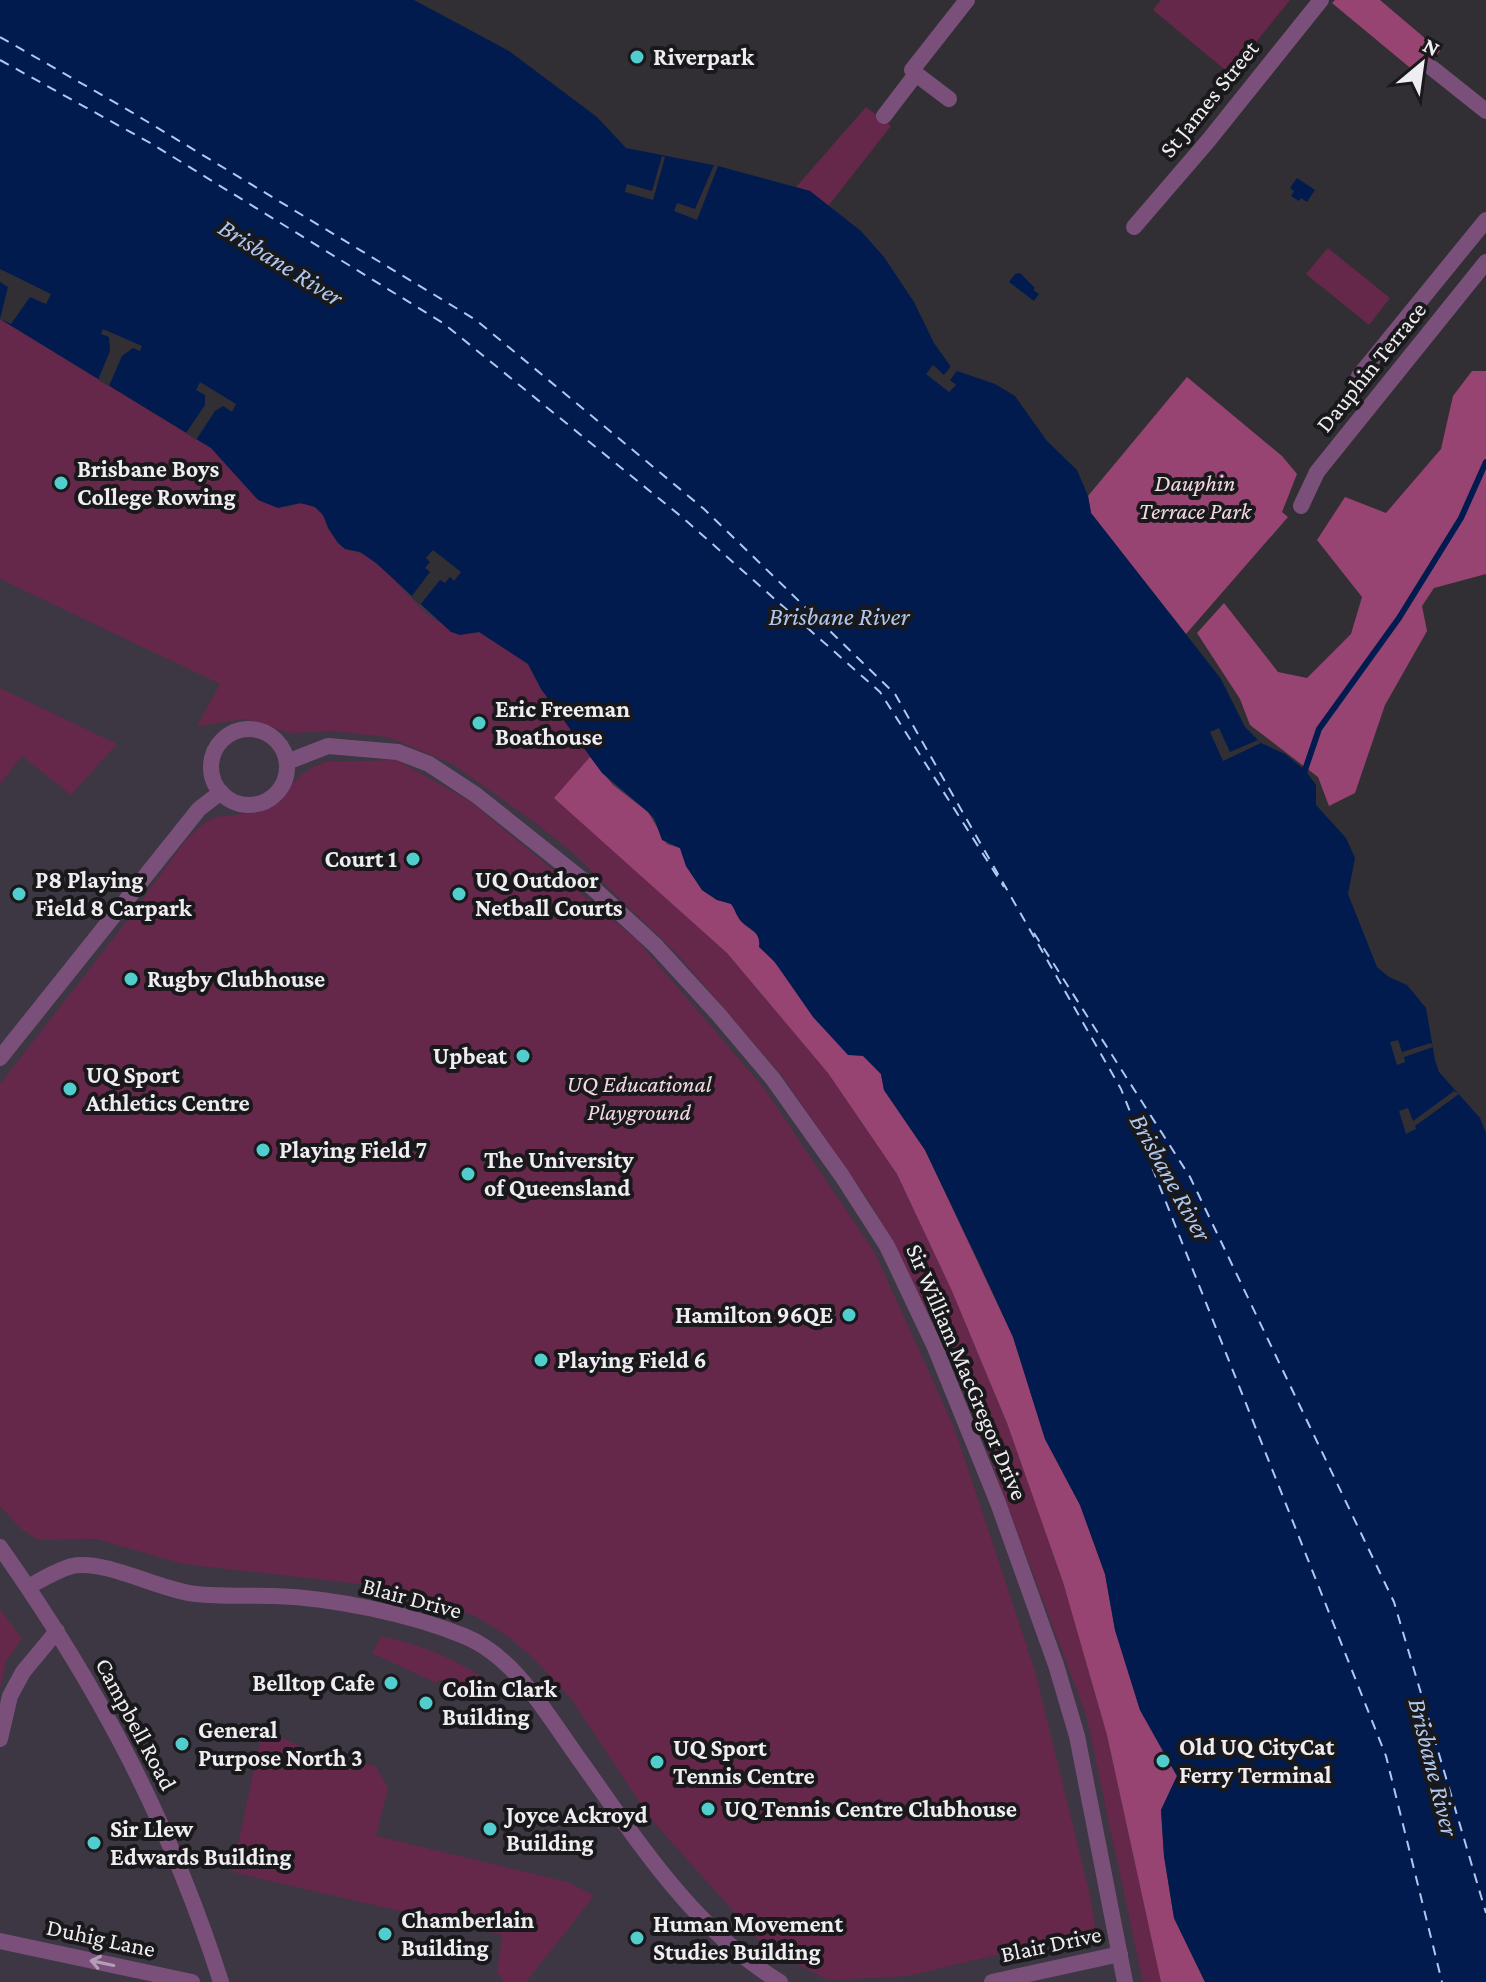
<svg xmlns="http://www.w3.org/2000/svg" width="1486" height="1982" font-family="'Crimson Pro',serif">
<rect width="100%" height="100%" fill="#312f34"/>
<path fill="#3c3742" d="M0 319 181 430 522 658 925 1150 980 1265 1174 1918 1205 1982H0Z"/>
<path fill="#65284a" d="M1161 0H1290L1230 74 1153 10Z
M866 107 891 126 828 206 810 191 796 187Z
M1328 248 1390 298 1369 325 1306 274Z
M0 319 211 448 250 491 287 508C296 503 307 501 316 508 328 516 329 533 339 543 348 552 361 552 372 559 395 576 417 610 439 622 450 628 464 630 475 634L479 632 484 634 528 664 541 689 583 743 590 757 555 798 727 953 828 1073 897 1174 952 1291 1007 1423 1063 1582 1107 1735 1161 1982H1143L1086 1715 953 1360 873 1207 782 1076 679 956 572 852 534 822 453 764 387 737 331 731 290 733 244 719 197 726 220 684 0 579Z
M0 688 117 744 71 795 22 756 0 784Z
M397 760 471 802 636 939 764 1088 875 1253 954 1427 1035 1671 1089 1891 1096 1931 908 1976 828 1980 767 1949 650 1818 572 1700 532 1657 507 1636 475 1616 422 1597 369 1585 183 1564 96 1539 38 1540 21 1529 0 1506V1084L123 926 185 841 203 824 215 817 260 812 270 807 301 775 313 767 326 762Z
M0 1609 22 1639 6 1661 0 1689Z
M381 1636C421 1645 460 1659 492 1685L490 1702 478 1700 480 1690 440 1680 436 1683 372 1653Z
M263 1727 306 1750 376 1766 388 1788 376 1836 568 1882 594 1896 526 1982H504L497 1972 502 1935 232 1872Z"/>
<path fill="#984473" d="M1335 0H1380L1440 51 1420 76 1332 3Z
M1472 371H1486V574L1434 588 1422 606 1427 631 1385 705 1355 793 1329 806 1318 777 1250 725 1240 699 1197 633 1224 603 1278 672 1307 678 1351 634 1362 597 1317 540 1345 497 1386 513 1441 449 1453 396Z
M1187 377 1282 456 1297 474 1282 512 1288 517 1186 634 1091 513 1088 496Z
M590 757 613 785 648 812 667 844 680 848 686 866 702 890 717 900 731 903C735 909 737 917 741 921 751 931 761 931 760 947L881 1074 884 1090 925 1150 1013 1337 1045 1439 1080 1505 1105 1574 1115 1630 1140 1710 1177 1776 1161 1810 1164 1856 1174 1918 1205 1982H1161L1107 1735 1063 1582 1007 1423 952 1291 897 1174 828 1073 727 953 554 798Z"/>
<path fill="#011b4f" d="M0 0H414L509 51 597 117 626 148 718 166 810 191 861 231 884 257 914 302 934 343 951 367 957 371 995 384 1015 396 1047 441 1077 470 1088 496 1091 513 1221 679 1245 727 1261 743 1285 754 1305 770 1316 785V805L1346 838 1355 858 1348 894 1377 967 1389 977 1407 985 1426 1008 1435 1060 1439 1072 1480 1118 1486 1133V1982H1205L1174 1918 1164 1856 1161 1810 1177 1776 1140 1710 1115 1630 1105 1574 1080 1505 1045 1439 1013 1337 980 1265 925 1150 884 1090 881 1074 863 1056 848 1055 813 1017 774 961 759 947C761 931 750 931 741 921 737 917 735 909 731 904L717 900 702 890 686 866 680 848 662 840 654 818 648 812 602 773 541 689 528 664 479 632 460 635 451 632 376 563 360 552 345 549 338 543 328 528 323 515 315 507 300 503 278 508 258 500 211 448 0 319Z
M1297 178 1315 190 1307 202 1301 198 1299 201 1291 196 1294 191 1290 188Z
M1020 273 1035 288 1033 290 1039 294 1034 301 1009 282 1015 274Z"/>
<path fill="#312f34" d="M662 156 665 157 653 200 625 192 627 184 652 191Z
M714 165 718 166 697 220 674 211 677 203 695 209Z
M0 269 51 294 46 304 30 297 11 324 0 319 8 287 0 282Z
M103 329 142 346 140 351 133 348 122 356 109 386 98 380 110 351 109 337 101 334Z
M933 365 944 375 951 366 957 371 950 380 956 385 949 392 926 374Z
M200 382 236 404 232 412 223 406 215 411 196 440 186 433 205 405V395L196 390Z
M433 550 461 572 454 581 450 577 445 583 440 580 420 605 411 597 430 572 425 568 430 562 426 558Z
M1219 728 1230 752 1258 740 1261 743 1223 761 1210 732Z
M1398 1040 1402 1052 1431 1043 1433 1047 1404 1057 1405 1062 1397 1065 1390 1042Z
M1454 1091 1459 1094 1415 1126 1416 1129 1406 1134 1399 1111 1408 1108 1413 1121Z"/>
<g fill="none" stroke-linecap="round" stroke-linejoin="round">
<path stroke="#011b4f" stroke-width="6" d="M1305 770 1319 729 1399 618 1461 518 1486 462"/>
<path stroke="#b0c8f0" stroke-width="2" stroke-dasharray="10 8" stroke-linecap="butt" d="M0 37 123 107 476 320 704 509 895 694 1121 1089 1386 1756 1442 1982
M0 60 152 144 443 323 683 518 880 692 1004 887
M1034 933 1190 1177 1394 1602 1486 1913"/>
<path stroke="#7a507b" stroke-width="16" d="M1432 68 1486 111
M916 74 949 99
M884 116 916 74 912 70 967 0
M1134 227 1208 141 1321 0
M1359 376 1486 220
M1301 506 1317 472 1486 262
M211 767a38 38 0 1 1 76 0a38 38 0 1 1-76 0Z
M287 762 328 746 398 752 429 764 476 795 594 889 655 945 719 1015 773 1079 842 1176 887 1246 934 1345 998 1503 1056 1665 1077 1736 1125 1982
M0 1058 199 809 221 792
M0 1547C98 1686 169 1820 221 1982
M28 1587C41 1580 57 1570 72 1566 106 1559 161 1591 196 1594 222 1597 249 1595 275 1596 333 1598 410 1614 464 1636 516 1657 547 1715 579 1759 637 1840 693 1929 780 1982
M0 1739 10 1696 23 1672 57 1631
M0 1941 192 1982
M992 1982 1120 1954"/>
</g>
<defs><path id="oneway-shaft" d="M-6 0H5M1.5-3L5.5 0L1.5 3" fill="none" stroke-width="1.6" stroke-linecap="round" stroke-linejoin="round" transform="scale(2)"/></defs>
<use stroke="#b49eb6" href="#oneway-shaft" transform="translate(102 1963) rotate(-168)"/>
<g fill="#52cdce" stroke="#19181a" stroke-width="3">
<circle cx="637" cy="57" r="8"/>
<circle cx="61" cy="483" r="8"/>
<circle cx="479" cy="723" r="8"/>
<circle cx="413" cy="859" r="8"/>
<circle cx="19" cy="894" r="8"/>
<circle cx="459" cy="894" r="8"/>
<circle cx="131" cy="979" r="8"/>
<circle cx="523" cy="1056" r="8"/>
<circle cx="70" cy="1089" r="8"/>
<circle cx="263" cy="1150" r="8"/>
<circle cx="468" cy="1174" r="8"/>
<circle cx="849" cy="1315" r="8"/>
<circle cx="541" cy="1360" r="8"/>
<circle cx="391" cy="1683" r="8"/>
<circle cx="426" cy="1703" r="8"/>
<circle cx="182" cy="1744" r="8"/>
<circle cx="1163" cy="1761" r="8"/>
<circle cx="657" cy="1762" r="8"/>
<circle cx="708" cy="1809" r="8"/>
<circle cx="490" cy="1829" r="8"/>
<circle cx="94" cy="1843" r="8"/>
<circle cx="385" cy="1934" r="8"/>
<circle cx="637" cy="1938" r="8"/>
</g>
<g text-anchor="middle" stroke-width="8" stroke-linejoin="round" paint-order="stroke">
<g font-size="24" font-weight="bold" fill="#efedf1" stroke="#19181a" text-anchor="start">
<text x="653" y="65">Riverpark</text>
<text x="77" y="477">Brisbane Boys<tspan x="77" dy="28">College Rowing</tspan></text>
<text x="495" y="717">Eric Freeman<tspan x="495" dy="28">Boathouse</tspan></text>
<text x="397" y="867" text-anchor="end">Court 1</text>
<text x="35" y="888">P8 Playing<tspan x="35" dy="28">Field 8 Carpark</tspan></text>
<text x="475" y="888">UQ Outdoor<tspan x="475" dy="28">Netball Courts</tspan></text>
<text x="147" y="987">Rugby Clubhouse</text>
<text x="507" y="1064" text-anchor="end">Upbeat</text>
<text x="86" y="1083">UQ Sport<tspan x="86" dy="28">Athletics Centre</tspan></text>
<text x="279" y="1158">Playing Field 7</text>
<text x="484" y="1168">The University<tspan x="484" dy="28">of Queensland</tspan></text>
<text x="833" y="1323" text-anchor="end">Hamilton 96QE</text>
<text x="557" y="1368">Playing Field 6</text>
<text x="375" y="1691" text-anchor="end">Belltop Cafe</text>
<text x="442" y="1697">Colin Clark<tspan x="442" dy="28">Building</tspan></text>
<text x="198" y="1738">General<tspan x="198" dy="28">Purpose North 3</tspan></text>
<text x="1179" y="1755">Old UQ CityCat<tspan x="1179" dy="28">Ferry Terminal</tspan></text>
<text x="673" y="1756">UQ Sport<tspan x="673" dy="28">Tennis Centre</tspan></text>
<text x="724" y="1817">UQ Tennis Centre Clubhouse</text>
<text x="506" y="1823">Joyce Ackroyd<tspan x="506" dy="28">Building</tspan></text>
<text x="110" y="1837">Sir Llew<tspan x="110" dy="28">Edwards Building</tspan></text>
<text x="401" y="1928">Chamberlain<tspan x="401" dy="28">Building</tspan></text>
<text x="653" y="1932">Human Movement<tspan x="653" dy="28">Studies Building</tspan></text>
</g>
<g font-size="24" fill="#efedf1" stroke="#19181a">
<text transform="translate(1209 99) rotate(-51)" y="8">St James Street</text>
<text transform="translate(1371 367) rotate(-51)" y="8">Dauphin Terrace</text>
<text transform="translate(967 1372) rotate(67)" y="8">Sir William MacGregor Drive</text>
<text transform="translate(412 1598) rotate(15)" y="8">Blair Drive</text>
<text transform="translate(136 1724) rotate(62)" y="8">Campbell Road</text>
<text transform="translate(101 1938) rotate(12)" y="8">Duhig Lane</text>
<text transform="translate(1051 1944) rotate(-12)" y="8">Blair Drive</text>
</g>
<g font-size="24" font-style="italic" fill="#f2d9e4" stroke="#19181a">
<text x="1195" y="491">Dauphin<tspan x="1195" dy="28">Terrace Park</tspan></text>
<text x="639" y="1092">UQ Educational<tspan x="639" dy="28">Playground</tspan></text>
</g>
<g font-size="26" font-style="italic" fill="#b0c8f0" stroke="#19181a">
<text transform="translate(281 262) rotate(32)" y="9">Brisbane River</text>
<text x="839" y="625">Brisbane River</text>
<text transform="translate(1171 1177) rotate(61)" y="9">Brisbane River</text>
<text transform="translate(1434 1767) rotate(76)" y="9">Brisbane River</text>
</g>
</g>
<g transform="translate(1422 64) rotate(29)" stroke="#19181a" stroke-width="6" paint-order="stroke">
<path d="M0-6L14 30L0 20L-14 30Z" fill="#efedf1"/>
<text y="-12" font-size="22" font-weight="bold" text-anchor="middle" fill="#efedf1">N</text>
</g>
</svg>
